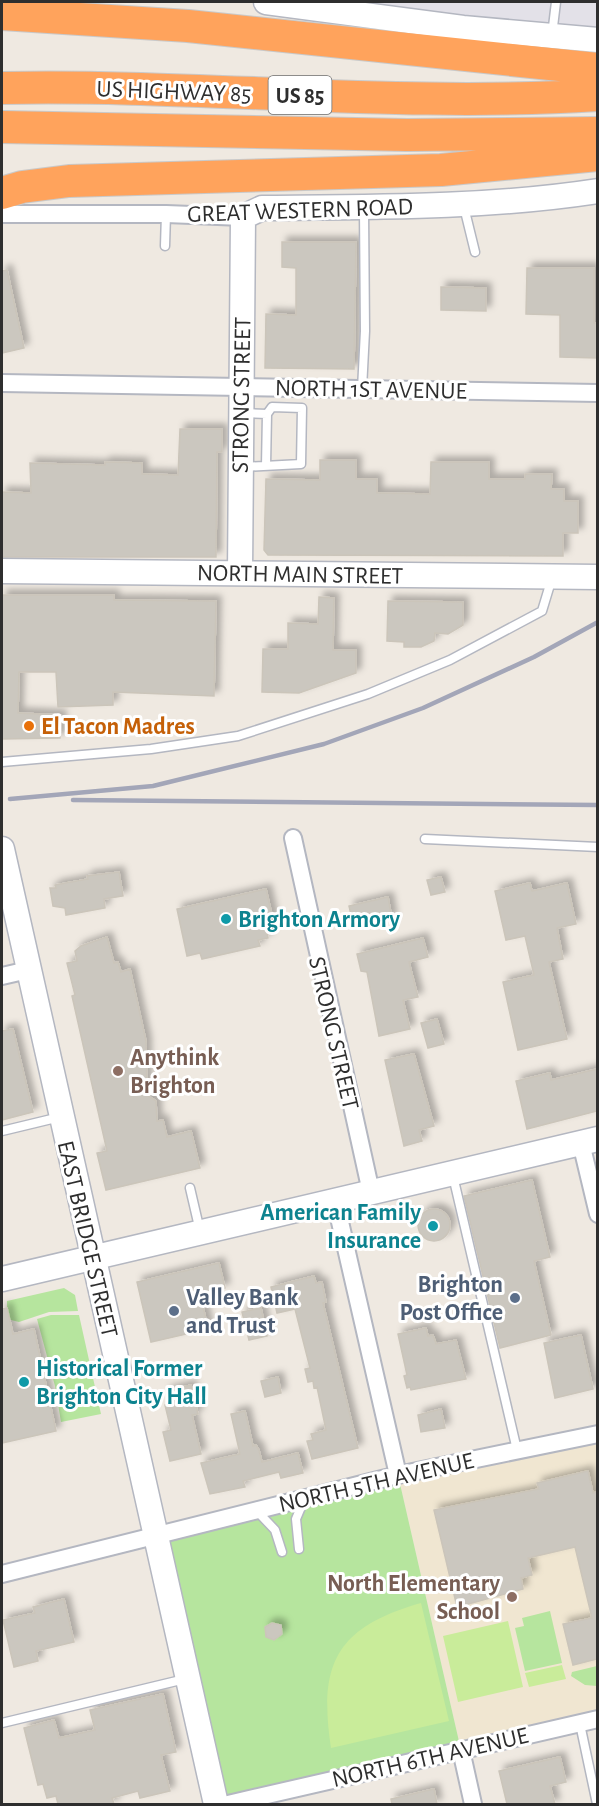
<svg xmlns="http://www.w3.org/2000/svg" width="599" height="1806" font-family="'Alegreya Sans',sans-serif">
<defs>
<filter id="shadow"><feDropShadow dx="5" dy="-5" stdDeviation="3" flood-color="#0004"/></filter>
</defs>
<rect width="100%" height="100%" fill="#efe9e1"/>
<path fill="#e3e1e8" d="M266 2H597V40Z"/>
<path fill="#f0e6d1" d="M597 1434V1719L461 1750 398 1475Z"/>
<path fill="#b6e59e" d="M64 1288 75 1295 78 1311 49 1312 19 1322 7 1319V1301Z
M51 1315H79L101 1414 61 1422 55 1386 37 1319Z
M398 1475 461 1750 228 1804 156 1535Z
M550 1611 562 1663 525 1671 515 1628 524 1626 522 1618Z
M597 1666V1686L585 1685 571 1676 572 1672Z"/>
<path fill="#c9ec9a" d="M421 1603 449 1721 331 1748C318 1663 337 1627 421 1603Z
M508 1621 523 1687 458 1702 443 1636Z
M562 1665 566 1679 529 1687 525 1673Z"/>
<path fill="#cbc7bf" stroke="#cbc5ba" stroke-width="1.5" filter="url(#shadow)" d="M282 242H356L354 369 265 368 266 314 296 315V268L282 267Z
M527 268H594V323H597V358L560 357V315L526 314Z
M7 270 24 348 2 353V271Z
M441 287 486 288V311L441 310Z
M180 429H222V452H217L216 557H2V492L31 493 30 463 105 465V462L142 463V474L178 475Z
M320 460H356V479H377V493L430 494 431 462H489V479H525V474H552L551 489H564V501H578V533H563V556L268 555 264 550 266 479 320 480Z
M2 595H114V600L216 601 214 696 113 692V705L58 707 56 672H19L18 713 61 715 60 738 2 739Z
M319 597 334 598 333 650H356V673L299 693 262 692 263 649H288V623L318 624Z
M388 601 463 602V625L448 634 435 633 434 641 421 647H404V642L387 641Z
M119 872 123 896 104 899 105 908 66 915 65 908 53 906 50 888H56L55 885 88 879 87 876Z
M441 877 445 892 431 895 427 880Z
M530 883 532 891 567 883 576 924 557 928 563 959 549 962 567 1039 518 1050 503 982 534 975 525 936 506 940 495 891Z
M266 889 275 928 266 930 268 938 258 940 260 946 202 959 200 953 187 956 177 909Z
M388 897 392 919 354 928 349 906Z
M107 937 114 963 118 962 121 972 130 969 146 1041 147 1095 156 1101 157 1121 163 1120 167 1137 191 1131 200 1168 106 1190 97 1153 107 1151 72 996 75 995 67 963 77 961 75 951 81 946Z
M423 938 428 957 409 962 418 997 403 1000 410 1029 379 1036 367 972 361 971 357 954Z
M437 1019 444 1044 428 1048 421 1023Z
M13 1029 33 1112 2 1120V1031Z
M414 1054 434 1126 419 1130 422 1141 404 1146 385 1060Z
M597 1069V1111L527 1129 516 1081 550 1073 551 1080Z
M532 1180 550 1257 534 1261 551 1335 500 1348 464 1196Z
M418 1225a16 16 0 1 1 32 0a16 16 0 1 1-32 0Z
M219 1263 225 1288 200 1293 208 1329 151 1342 137 1282Z
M314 1276 316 1283 322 1282 326 1302 323 1303 358 1448 312 1459 307 1441 313 1440 311 1434 326 1430 317 1387 314 1388 313 1381 308 1382 305 1369 310 1368 295 1309 277 1313 271 1287Z
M7 1308 13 1334 34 1329 56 1431 2 1443V1309Z
M261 1308 267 1336 249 1340 242 1312Z
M426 1328 428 1336 433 1335 436 1344 456 1340 466 1379 411 1390 410 1387 407 1388 404 1376 407 1375 398 1334Z
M581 1335 593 1389 555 1398 544 1343Z
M278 1377 281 1393 265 1397 261 1381Z
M191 1385 198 1414 192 1415 201 1454 170 1461 163 1432 171 1430 165 1405 169 1404 166 1391Z
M441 1409 445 1428 421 1432 418 1415Z
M245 1411 253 1446 256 1445 259 1450 262 1462 298 1453 303 1473 281 1478 279 1472 243 1481 245 1487 210 1494 201 1463 240 1454 231 1414Z
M588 1471 593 1493 597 1492V1659L573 1665 563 1624 592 1618 575 1547 528 1558 532 1575 521 1578 523 1589 457 1607 434 1510 539 1489 537 1483Z
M64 1599 74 1642 36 1651 38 1661 14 1667 3 1620 35 1613 33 1607Z
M272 1623 281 1625 282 1634 274 1640 266 1637 265 1627Z
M163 1694 176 1752 161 1755 170 1791 140 1798 138 1791 112 1798 114 1804H58L56 1796 47 1798 43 1784 38 1785 24 1728 54 1720 59 1738 95 1730 90 1710Z
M560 1757 566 1782 550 1786 555 1804H507L499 1771Z
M434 1789 437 1804H392L391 1799Z"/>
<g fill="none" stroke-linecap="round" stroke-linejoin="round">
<g stroke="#b4b7c1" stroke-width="11">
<path id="lane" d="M552 35 556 2
M464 207 475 252
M165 246 166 214
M362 389 365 331 364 210
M243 413 267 414 272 407 302 408 301 464 243 467
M266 466 267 414
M2 762 151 749 238 736 368 694 450 660 542 611 552 578
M425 839 598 847
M2 1131 60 1117
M453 1176 517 1450
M190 1188 200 1231
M256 1510 275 1530 282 1552
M299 1549 296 1519 304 1500
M2 1723 185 1679
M580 1724 597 1804"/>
</g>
<g stroke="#b4b7c1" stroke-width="20">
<path id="street" d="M2 214H166L243 217
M2 383 598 393
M293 838 371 1192
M2 976 28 970
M581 1143 598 1214
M335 1200 398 1475
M2 1574 398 1475 598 1434
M461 1750 473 1804
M228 1804 598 1719"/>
</g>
<g stroke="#b4b7c1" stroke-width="27">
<path id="secondary" d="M266 2 463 28 598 40
M2 571 598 577
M240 573 243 217 262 208C374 207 487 208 598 191
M2 849 216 1804
M2 1279 598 1139"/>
</g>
<g stroke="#c9c9c9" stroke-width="34">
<path id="highway" d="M2 14 188 26 598 69
M2 88C200 84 399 108 598 95
M2 127 407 135 598 133
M2 193 22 187 69 181 441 170 598 155"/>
</g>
<use href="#lane" stroke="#fff" stroke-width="8"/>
<use href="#street" stroke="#fff" stroke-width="16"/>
<use href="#secondary" stroke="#fff" stroke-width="24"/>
<use href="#highway" stroke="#ffa35c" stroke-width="32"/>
<path stroke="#a3a6b8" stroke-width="4.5" d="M10 799 153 786 324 744 423 708 534 657 598 622
M73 800 598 805"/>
</g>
<circle fill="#e8710a" stroke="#fff" stroke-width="2" cx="29" cy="726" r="6"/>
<g fill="#0f9aa8" stroke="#fff" stroke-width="2">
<circle cx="226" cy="919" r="6"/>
<circle cx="433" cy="1226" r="6"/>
<circle cx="24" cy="1382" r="6"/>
</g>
<g fill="#8d6e63" stroke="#fff" stroke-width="2">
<circle cx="118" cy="1071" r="6"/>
<circle cx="512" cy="1597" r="6"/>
</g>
<g fill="#5c6f8a" stroke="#fff" stroke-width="2">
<circle cx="515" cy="1298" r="6"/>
<circle cx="174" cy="1311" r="6"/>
</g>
<g text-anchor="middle" stroke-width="6" stroke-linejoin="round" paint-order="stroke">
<rect fill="#fff" stroke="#6d6d6d" stroke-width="1.5" x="268.5" y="76" width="63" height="38" rx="4.5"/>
<g font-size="22" font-weight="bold" fill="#2e2e2e">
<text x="300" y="103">US 85</text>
</g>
<g font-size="24" fill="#2e2e2e" stroke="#fff">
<text transform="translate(174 91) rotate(2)" y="8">US HIGHWAY 85</text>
<text transform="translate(300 210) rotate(-2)" y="8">GREAT WESTERN ROAD</text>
<text transform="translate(371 389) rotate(1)" y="8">NORTH 1ST AVENUE</text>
<text transform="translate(241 395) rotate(-89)" y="8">STRONG STREET</text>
<text transform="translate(300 574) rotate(1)" y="8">NORTH MAIN STREET</text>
<text transform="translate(334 1033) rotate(77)" y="8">STRONG STREET</text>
<text transform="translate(88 1239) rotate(77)" y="8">EAST BRIDGE STREET</text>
<text transform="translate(376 1482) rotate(-13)" y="8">NORTH 5TH AVENUE</text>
<text transform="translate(430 1757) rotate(-13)" y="8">NORTH 6TH AVENUE</text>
</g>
<g font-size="24" font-weight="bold" fill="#c56008" stroke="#fff" text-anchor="start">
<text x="41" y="734">El Tacon Madres</text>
</g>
<g font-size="24" font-weight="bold" fill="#0d838f" stroke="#fff" text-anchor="start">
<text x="238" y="927">Brighton Armory</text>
<text x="421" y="1220" text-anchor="end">American Family<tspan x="421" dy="28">Insurance</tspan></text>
<text x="36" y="1376">Historical Former<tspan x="36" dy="28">Brighton City Hall</tspan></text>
</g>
<g font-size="24" font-weight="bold" fill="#785e54" stroke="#fff" text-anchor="start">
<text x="130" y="1065">Anythink<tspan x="130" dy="28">Brighton</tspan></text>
<text x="500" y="1591" text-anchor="end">North Elementary<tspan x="500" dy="28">School</tspan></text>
</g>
<g font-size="24" font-weight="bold" fill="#4e5e75" stroke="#fff" text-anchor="end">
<text x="503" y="1292">Brighton<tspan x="503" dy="28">Post Office</tspan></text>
<text x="186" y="1305" text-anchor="start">Valley Bank<tspan x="186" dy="28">and Trust</tspan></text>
</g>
</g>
<rect width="599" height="1806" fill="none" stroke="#2e2e2e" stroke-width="6"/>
</svg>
